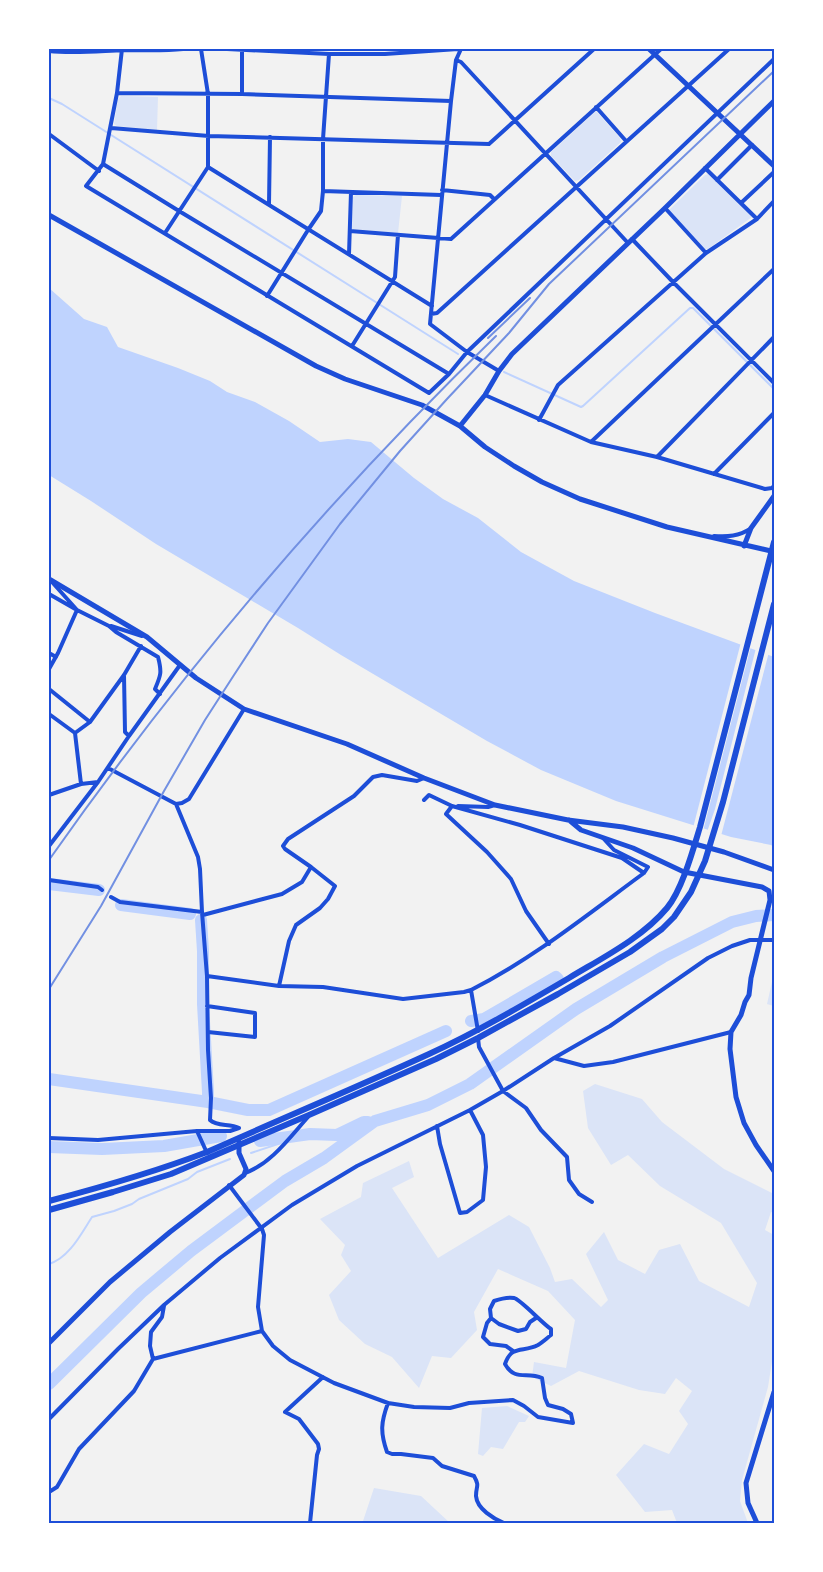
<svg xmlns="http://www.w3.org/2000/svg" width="823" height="1572" font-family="Roboto,sans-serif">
<rect width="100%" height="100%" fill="#f2f2f2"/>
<path fill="#dbe4f7" d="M121 96 158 97 157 130 117 126 114 124 118 99Z
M596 111 620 138 621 142 579 180 575 181 551 156V152Z
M708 174 752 217 708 249H704L669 210 705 175Z
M356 195 402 196 398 233 352 229 353 197Z
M774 973V1006L767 1004Z
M595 1084 642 1099 662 1122 724 1169 774 1194V1213L771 1212 765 1230 774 1235V1349L768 1387 742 1480 740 1501 748 1523H677L672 1510 645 1512 616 1475 644 1444 669 1454 688 1424 679 1411 692 1391 676 1378 665 1394 639 1390 579 1371 551 1386 532 1377 534 1362 566 1368 575 1320 548 1291 498 1269 474 1312 477 1330 451 1358 432 1356 419 1388 392 1357 365 1344 339 1320 329 1295 351 1271 341 1255 345 1245 320 1219 361 1197 363 1183 409 1161 414 1177 392 1188 438 1258 509 1215 529 1227 550 1268 555 1282 572 1279 601 1307 608 1300 586 1254 604 1232 618 1260 645 1274 659 1250 680 1244 699 1281 749 1307 757 1283 721 1223 660 1186 628 1155 611 1165 588 1128 583 1091Z
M507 1406 529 1416 525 1422H519L503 1449 491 1447 483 1456 478 1454 482 1408Z
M374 1488 421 1496 450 1523H363V1521Z"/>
<path fill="#bfd3fe" d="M49 288 84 319 107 327 118 347 178 368 210 381 227 392 255 402 289 421 320 442 348 439 371 442 414 478 443 499 478 518 521 552 574 581 655 613 774 657V847L771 845 731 837 616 801 541 770 487 741 341 655 298 628 156 544 91 501 49 475Z"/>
<path fill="#f2f2f2" d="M741 642 751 646 703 831 693 828Z
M756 648 769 652 721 836 707 832 715 809Z"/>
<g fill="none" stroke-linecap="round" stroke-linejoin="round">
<path stroke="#bfd3fe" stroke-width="2" d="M49 98 62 104 458 354
M504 372 581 407 583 406 690 308H693L774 389
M289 1140 305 1135
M251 1153 284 1142
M49 1264C69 1258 81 1234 92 1217L114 1211 132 1204 139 1199 188 1179 197 1172 230 1159"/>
<path stroke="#bfd3fe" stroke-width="12" d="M49 884 99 890
M121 905 190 914
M201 920 203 951V1004L208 1092V1102
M471 1021 484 1019 556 977 558 979
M49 1079 208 1102 248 1110H269L446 1031
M260 1141 310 1134 337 1135 364 1122H368
M49 1147 102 1149 164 1146 221 1136
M49 1384 141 1293 191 1251 285 1181 324 1158 375 1121 428 1105 470 1084 576 1009 663 957 732 922 756 916 774 915"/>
<path stroke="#1d4ed8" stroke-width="4" d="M122 49 117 93 103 164 86 186 429 393 449 374
M227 49 329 54H385L458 49
M461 49 456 60 451 101 430 324 467 352 499 371
M49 51C74 54 99 51 124 50 144 50 163 51 183 49
M456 60 461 62 628 243
M117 93 242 94 451 101
M242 94V50
M596 107 626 141
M111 128 209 136 489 144 594 49
M49 134 99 171
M103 164 179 211 449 374 467 352 774 59
M208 167 432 306
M705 168 757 219
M717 180 752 145
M442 190 490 195 494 199
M323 191 441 195
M741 203 774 172
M269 204 270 137
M665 208 706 253
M350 231 451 239 661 49
M165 233 208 167V94L201 49
M632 239 673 282 774 383
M349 254 351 192
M267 296 308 230 321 211 323 191V139L329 54
M431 314 437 313 729 49
M352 346 395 277 398 235
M485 395 591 442 657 457 765 489 772 488 774 486
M539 420 558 385 706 253 757 219 774 201
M591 442 774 269
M657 457 774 337
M714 474 774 413
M714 536C728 537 739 536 750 529
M49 594 77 610 109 626 116 632 158 657C162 672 161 675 155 689L160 694
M111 626 142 636
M49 653 56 657
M49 669 58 653 77 610 52 582
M124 675 125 732 129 736
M49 689 90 722
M49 714 75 733 81 784
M75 733 90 722 124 675 141 646
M108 768 176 804 182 803 189 799 244 709
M49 795 81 784 98 782
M424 800 429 795 452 806 520 825 622 858 644 873C588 914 534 958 471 990L478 1031
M176 804 198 857 200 869 202 912
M452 806 446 814 487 852 511 879 526 911 549 944
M458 806 488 807 495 805
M603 838 614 850 648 867 644 873
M49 846 98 782 129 736 180 665
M49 880 98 887 102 890
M111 897 120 902 202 912 207 976 208 1050 211 1098 210 1120C217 1127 230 1123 239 1128
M203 915 282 894 302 882 311 867 285 849 283 846 288 839 354 796 373 777 382 775 417 781 424 778
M207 976 279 986 323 987 403 999 464 992 471 990
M279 986 289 941 296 925 320 908 328 899 335 886 311 867
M207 1006 255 1013V1037L208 1032
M478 1038 479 1047 503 1091 526 1108 541 1130 567 1157 569 1180 579 1194 592 1202
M554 1058 584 1066 613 1062 731 1032
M437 1126 440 1144 460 1213 467 1212 483 1200 486 1167 483 1135 470 1110
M197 1131H230L239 1128
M49 1138 98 1140 197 1131 207 1153
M245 1173C271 1164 290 1137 308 1117
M229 1185 262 1229 264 1235 258 1307 262 1331 273 1346 290 1360 334 1383 388 1403 414 1407 450 1408 469 1403 513 1400 524 1406 538 1417 573 1423 571 1414 563 1409 548 1405 545 1398 542 1378C527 1371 515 1382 505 1364 512 1344 523 1353 538 1345 543 1342 547 1338 551 1335V1329C542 1323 520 1299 514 1298 507 1297 500 1299 494 1301L490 1309 491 1318 499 1324 518 1331 526 1329 530 1322 536 1318
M491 1318 487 1323 483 1337 490 1344 506 1346 513 1351
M153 1359 262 1331
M388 1403C381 1422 380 1432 387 1452L392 1454H401L433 1458 442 1466 474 1476C480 1487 476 1485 476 1496 477 1509 494 1519 504 1523
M49 1419 118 1349 164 1305 220 1258 292 1205 357 1166 470 1110 503 1091 554 1058 610 1026 708 958 732 946 750 940H774
M49 1492 57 1487 79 1449 134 1391 153 1359 150 1346 151 1332 162 1317 164 1306
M310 1523 317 1455 319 1449 318 1444 299 1419 285 1412 323 1377"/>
<path stroke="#1d4ed8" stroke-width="5" d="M649 49 774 166
M49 215 316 366 345 379 422 405 460 426 485 447 514 466 542 482 580 499 667 527 771 551
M460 426 485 395 499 371 512 354 665 208 774 101
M744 546 751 528 774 496
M49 579 147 637 196 678 244 709 347 744 424 778 495 805 568 820 623 827 673 838 724 852 774 870
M569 820 581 830 633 848 684 872 762 887 769 891 770 900 751 978 749 995 745 1002 741 1015 731 1032 730 1049 736 1097 744 1123 756 1145 774 1171
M49 1343 110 1282 170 1232 244 1175 246 1169 239 1153V1142
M757 1523 748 1503 746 1483 774 1392"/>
<path stroke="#1d4ed8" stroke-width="6" d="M49 1201C102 1187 155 1172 207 1152 281 1119 355 1088 429 1054 477 1032 523 1005 569 978 602 958 642 938 667 908 682 890 693 850 700 827L774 542
M49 1210 113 1192 171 1174 309 1115 436 1059 478 1038 558 994 630 952 662 929 674 917 691 892 705 861 723 802 774 604"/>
<path stroke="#7290e2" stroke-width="2" d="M488 338 530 298
M49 860C181 672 331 496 496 336
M49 989 101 906 164 791 205 720 234 675 268 623 340 524 400 451 447 399 509 333 549 284 774 71"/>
</g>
<rect width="823" height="1572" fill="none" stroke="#ffffff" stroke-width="100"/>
<rect x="50" y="50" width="723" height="1472" fill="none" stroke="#1d4ed8" stroke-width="2"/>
</svg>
